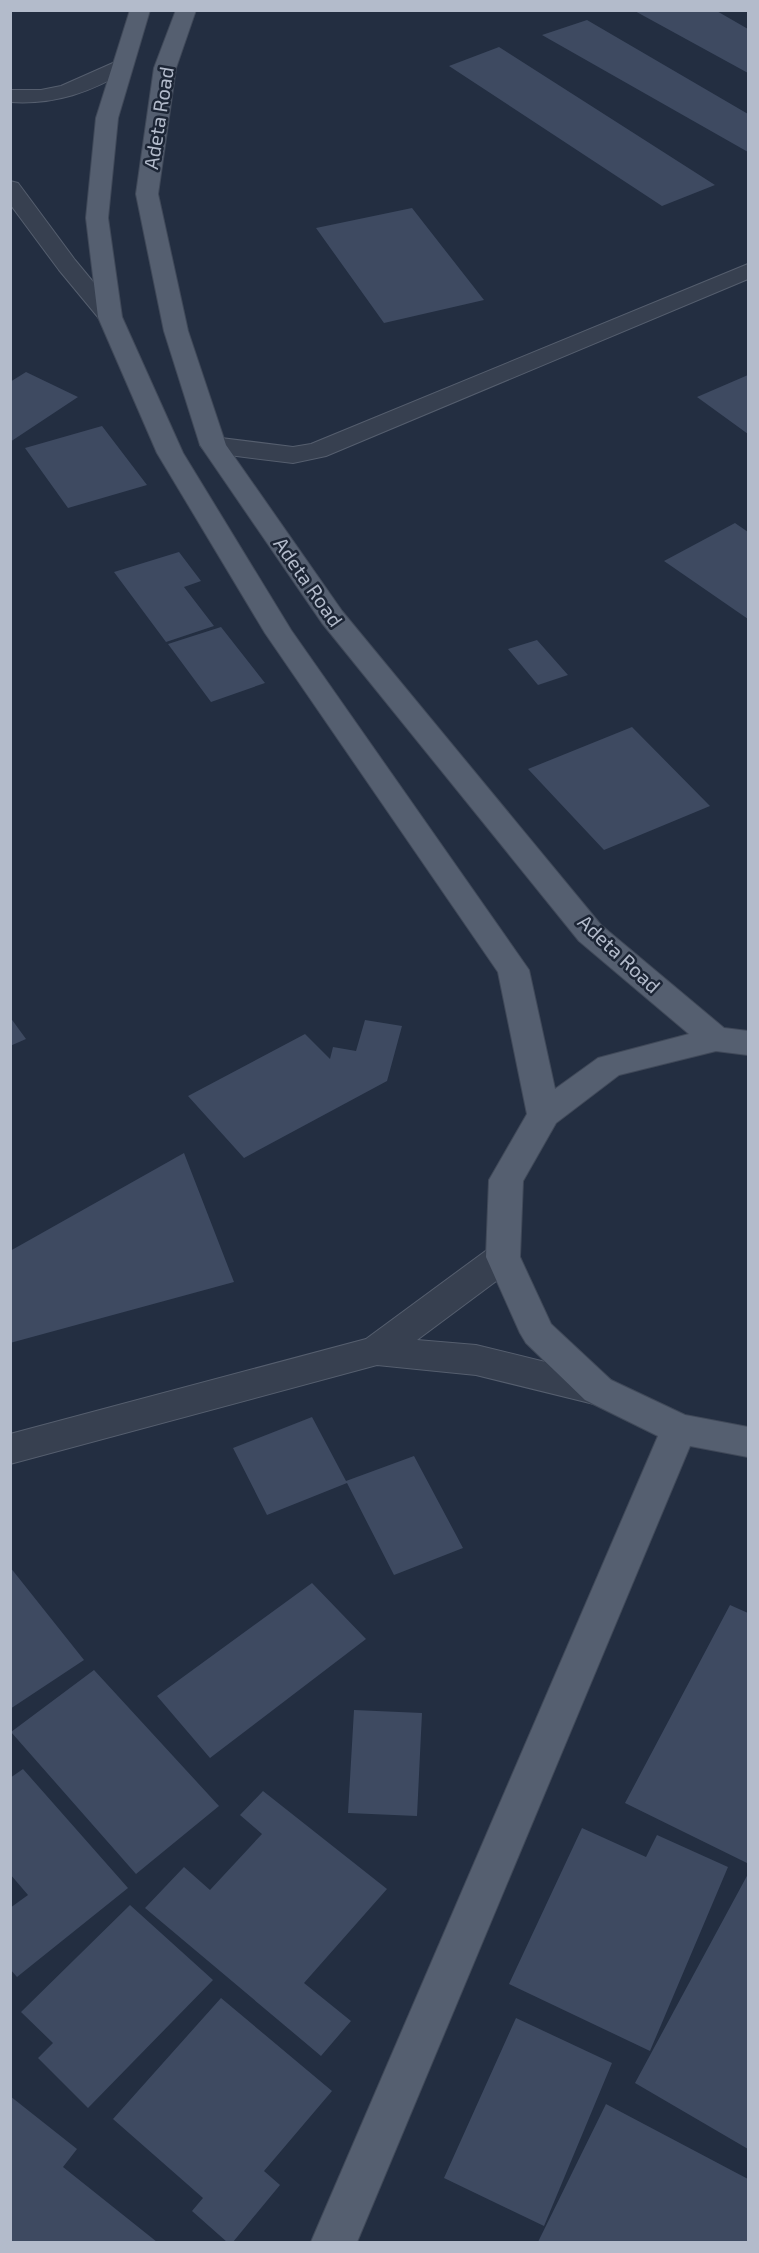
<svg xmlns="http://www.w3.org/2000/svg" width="759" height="2253" font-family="'Exo 2',sans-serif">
<rect width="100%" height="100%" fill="#232e41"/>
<path fill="#3e4a61" d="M633 10H715L748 29V73Z
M587 20 748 114V152L542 35Z
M499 47 715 185 662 206 449 66Z
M412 208 484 300 384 323 316 228Z
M26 372 78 397 10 442V382Z
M748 375V434L697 397Z
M102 426 147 485 68 508 25 448Z
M735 523 748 532V619L664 561Z
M179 552 201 581 184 587 214 626 166 642 114 572Z
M221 627 265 683 211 702 168 644Z
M537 640 568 675 538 685 508 649Z
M632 727 710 806 604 850 528 769Z
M10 1017 26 1039 10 1046Z
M365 1020 402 1026 387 1081 244 1158 188 1096 305 1034 330 1059 333 1047 356 1051Z
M184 1153 234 1282 10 1343V1251Z
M312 1417 346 1481 414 1456 463 1548 394 1575 347 1483 267 1515 233 1448Z
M10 1567 84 1660 10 1709Z
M312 1583 366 1639 210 1758 157 1696Z
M730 1605 748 1613 747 1863 625 1803Z
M94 1670 219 1806 136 1874 11 1732Z
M354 1710 422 1713 417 1816 348 1813Z
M23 1769 128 1888 17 1977 10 1969V1908L28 1895 10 1874V1778Z
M263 1791 387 1889 304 1983 351 2021 321 2056 145 1908 184 1867 210 1890 262 1834 240 1815Z
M582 1828 646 1857 657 1835 728 1867 650 2051 509 1984Z
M748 1874V2149L635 2083Z
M130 1905 213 1980 88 2108 38 2058 53 2043 21 2012Z
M221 1998 332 2091 264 2171 280 2185 233 2242H227L192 2211 203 2198 113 2119Z
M516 2018 612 2063 544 2226 444 2178Z
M10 2096 77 2149 63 2167 157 2242H10Z
M606 2104 748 2179V2242H538Z"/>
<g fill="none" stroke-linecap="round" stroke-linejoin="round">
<g stroke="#555e6e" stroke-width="2">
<path id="minor" d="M122 59 129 61 133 65 129 69C92 92 55 105 10 102V90H41L61 86Z
M10 181 18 183 75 260 118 312 122 317 118 322 110 324 102 322 59 270 10 204Z
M748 264V279L326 456 293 463 213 453 204 450 200 445 204 440 213 437 293 447 311 444Z
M503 1243 515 1247 520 1257 515 1267 417 1340 476 1345 598 1375 611 1380 616 1390 611 1400 598 1405 476 1375 377 1365 10 1464V1434L366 1339 491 1247Z"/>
</g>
<g stroke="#404959" stroke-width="2">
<path id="major" d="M130 10H150L118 118 108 218 122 317 183 453 291 630 529 970 555 1089 598 1058 689 1034 579 941 322 623 200 445 164 331 136 194 154 68 176 10H196L176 68 158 194 188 331 226 445 342 611 601 925 724 1028 748 1031V1055L716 1051 619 1075 556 1123 523 1181 520 1257 551 1324 611 1380 685 1415 748 1427V1457L690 1446 357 2242H311L658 1436 585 1400 526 1343 520 1333 486 1257 489 1180 527 1114 498 972 265 633 157 453 98 317 86 218 96 118Z"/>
</g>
<use href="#minor" fill="#374050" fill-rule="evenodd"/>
<use href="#major" fill="#555f70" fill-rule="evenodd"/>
</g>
<g text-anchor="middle" stroke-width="5" stroke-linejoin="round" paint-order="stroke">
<g font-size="20" fill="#b3bbcb" stroke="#1c2535">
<text transform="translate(159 118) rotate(-81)" y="7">Adeta Road</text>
<text transform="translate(308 582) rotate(55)" y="7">Adeta Road</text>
<text transform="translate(619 954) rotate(43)" y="7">Adeta Road</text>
</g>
</g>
<rect width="759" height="2253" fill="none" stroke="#b3bbcb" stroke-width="24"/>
</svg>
